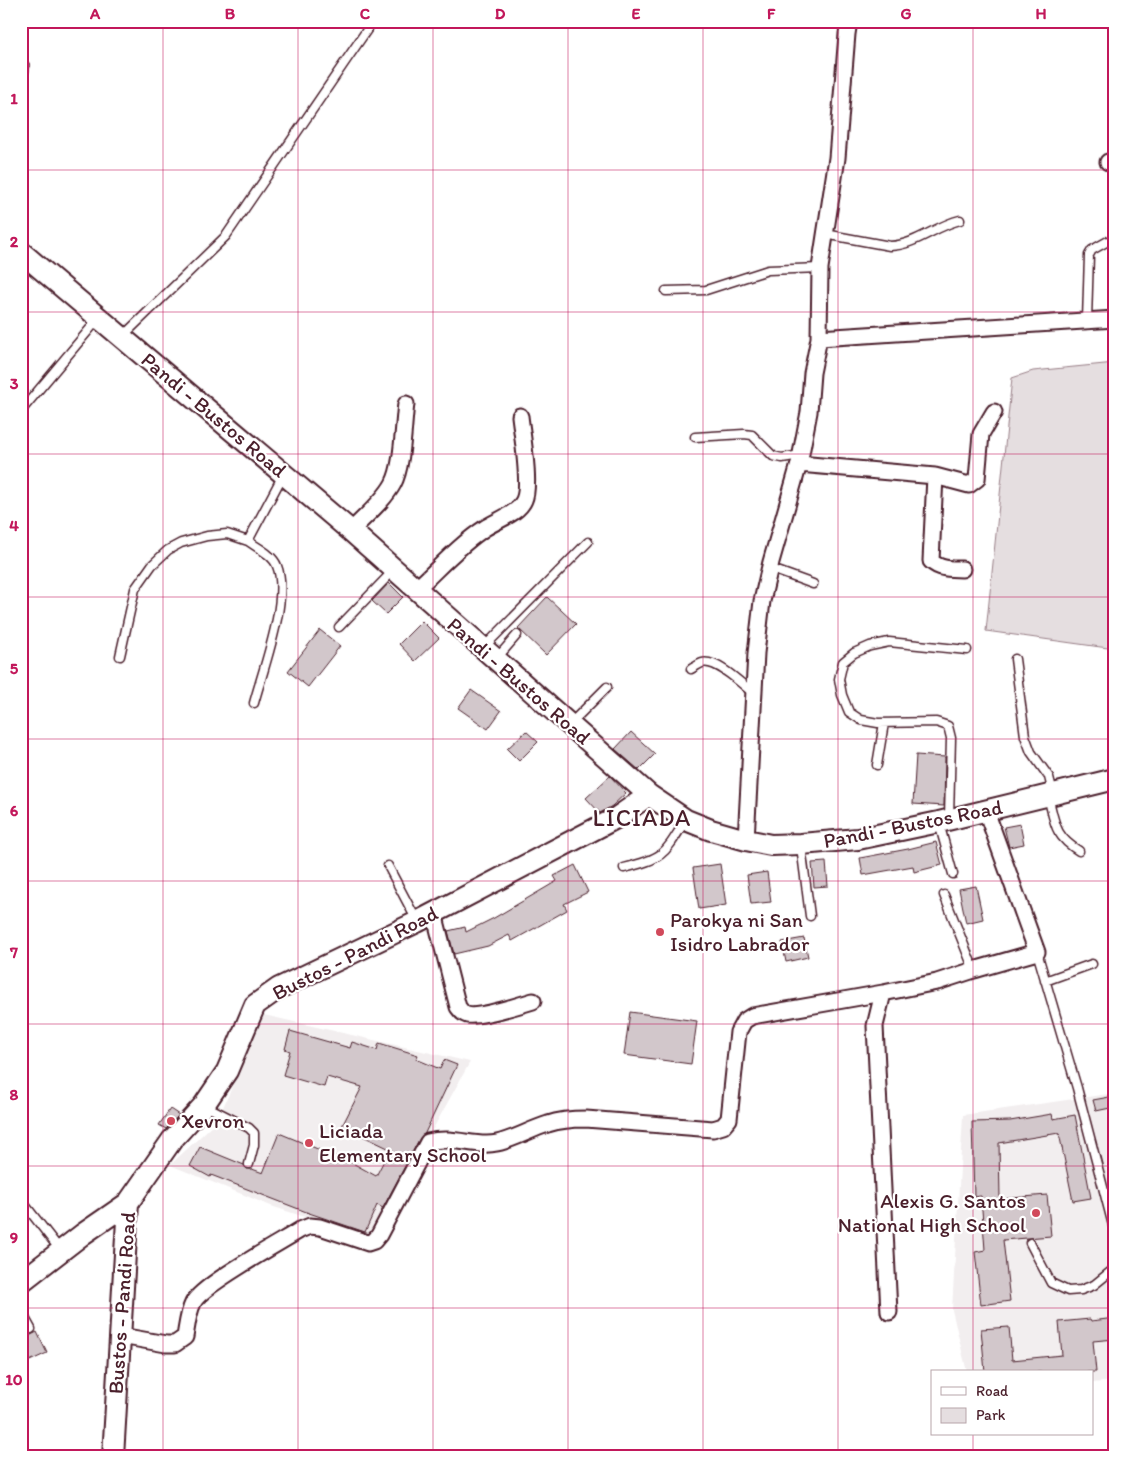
<svg xmlns="http://www.w3.org/2000/svg" width="1136" height="1478" font-family="Itim,sans-serif">
<rect width="100%" height="100%" fill="#fff"/>
<filter id="ink" filterUnits="userSpaceOnUse"><feTurbulence type="fractalNoise" baseFrequency=".02" numOctaves="2"/><feDisplacementMap in="SourceGraphic" scale="10" xChannelSelector="R" yChannelSelector="G"/><feConvolveMatrix kernelMatrix="1 2 1 2 8 2 1 2 1" color-interpolation-filters="sRGB"/></filter>
<g filter="url(#ink)">
<path fill="#f2eeef" d="M264 1015 470 1062 372 1239 271 1206 170 1165 217 1121Z
M1115 1093V1381L1092 1383V1372H967L952 1310 963 1115Z"/>
<path fill="#e5dee0" stroke="#987e86" d="M1115 363V649L986 631 1012 378 1033 371Z"/>
<path fill="#d2c7cb" stroke="#4a1f2b" d="M389 583 403 597 386 614 372 601Z
M547 597 576 624 546 655 518 628Z
M422 621 439 638 415 661 399 644Z
M320 630 340 646 308 687 288 671Z
M471 690 501 711 488 729 458 708Z
M526 731 538 742 519 761 507 749Z
M631 732 655 754 639 770 615 749Z
M916 755 945 757 944 806 913 804Z
M610 776 626 793 612 806 600 813 586 798Z
M1020 824 1024 844 1009 847 1004 827Z
M936 842 942 865 914 872 913 866 863 875 860 858 908 849Z
M826 862 828 886 814 887 812 863Z
M720 864 726 905 699 909 693 868Z
M575 865 588 892 564 904 567 910 512 941 509 935 488 946 454 954 448 931 465 927 466 932 494 918 557 881 554 876Z
M767 872 771 902 751 904 747 875Z
M976 886 983 919 966 923 959 889Z
M804 938 808 957 786 962 782 942Z
M630 1012 697 1021 691 1064 624 1055Z
M290 1031 350 1048 352 1042 377 1050 379 1043 418 1055 416 1059 440 1069 444 1060 457 1065 425 1133 420 1138 383 1208 377 1205 365 1232 309 1213 211 1175 210 1177 190 1166 200 1147 244 1165 247 1169H252L263 1173 279 1133 337 1157 338 1155 376 1176 390 1149 342 1126 362 1087 327 1077 324 1087 283 1075 290 1051 285 1049Z
M1115 1096V1107L1096 1111 1093 1100Z
M170 1109 179 1115 166 1129 159 1125Z
M1052 1114 1053 1119 1075 1115 1091 1198 1073 1201 1059 1133 999 1143 1000 1199 1047 1195 1051 1236 1003 1240 1010 1301 981 1305 975 1252 985 1250 981 1196 974 1197 972 1122 1010 1121Z
M1115 1318V1339L1093 1341 1096 1372H985L981 1329 1009 1327 1012 1360 1062 1355 1059 1322 1090 1319 1091 1321Z
M37 1332 47 1353 21 1365V1340Z"/>
<g fill="none" stroke-linecap="round" stroke-linejoin="round">
<g stroke="#4a1f2b" stroke-width="11">
<path id="lane" d="M21 85 25 66
M825 234 890 246C916 245 935 226 960 220
M666 291 706 290 768 270 820 268
M1087 320 1089 255 1092 250 1108 241
M123 336 226 236 373 21
M21 411 99 318
M695 437 744 434 752 435 773 456 782 458 801 455
M769 568 813 584
M339 627 394 570
M484 647 588 542
M120 656 135 589 152 565 168 550 181 543 207 536 227 534 248 541
M497 658 517 635
M1015 659 1025 736 1031 752 1049 777 1053 793
M691 669C695 667 699 664 702 663 717 659 743 685 754 694
M254 703C263 669 290 598 277 566 273 555 258 548 248 541L283 475
M570 724 607 687
M877 765 884 723
M1048 796C1055 823 1054 836 1079 851
M949 818 951 738 948 726 936 722 878 723 861 720 849 712 842 695 839 679 843 662 854 653 870 646 889 642 967 650
M939 823 953 874
M801 846 810 916
M388 866 417 921
M624 868C664 858 664 855 685 821
M944 895 974 970
M1037 952 1077 1088 1115 1233
M1045 981 1092 964
M204 1105 249 1128 254 1133V1145L249 1164
M25 1205 61 1251
M1030 1243 1051 1283 1068 1291 1081 1290 1094 1285 1115 1268
M21 1311 31 1329"/>
</g>
<g stroke="#4a1f2b" stroke-width="19">
<path id="street" d="M1108 162 1115 161
M819 338 1115 319
M799 464 935 476 931 561C939 569 951 569 962 569
M935 476 969 485 977 479 981 434 994 412
M351 531C365 516 383 502 393 484 403 466 403 426 406 404
M416 589C438 569 459 545 485 528 497 520 518 514 524 500 531 485 522 434 520 416
M746 840 756 653 762 601 771 562 799 464 809 412 812 373 819 338 820 268 837 158 847 34 849 21
M434 913 458 1007C461 1011 463 1014 467 1015 477 1018 520 1005 533 1001
M889 1312 875 1026 883 993 937 982 974 970 1037 952 986 811
M121 1336 166 1344H175L185 1337C187 1326 188 1313 193 1303 200 1286 281 1242 300 1230L310 1226 320 1227 368 1243 374 1241 379 1235 428 1142C454 1135 475 1148 497 1143 515 1139 531 1129 548 1124 560 1120 574 1119 586 1119L713 1129 723 1126 729 1119 738 1032 744 1021 752 1016 883 993"/>
</g>
<g stroke="#4a1f2b" stroke-width="24">
<path id="secondary" d="M21 252 351 531 649 795 686 820 711 830 746 840 771 845 801 844 858 839 939 822 1115 779
M21 1282 83 1234 128 1203
M113 1457 128 1203 172 1140 204 1105 227 1071 255 1005 279 988 417 922 616 818 649 795"/>
</g>
<use href="#lane" stroke="#fff" stroke-width="8"/>
<use href="#street" stroke="#fff" stroke-width="15"/>
<use href="#secondary" stroke="#fff" stroke-width="20"/>
</g>
</g>
<path fill="none" stroke="#c2185b" stroke-width="1" stroke-opacity="0.55" d="M163 21V1457M298 21V1457M433 21V1457M568 21V1457M703 21V1457M838 21V1457M973 21V1372M21 170H1115M21 312H1115M21 454H1115M21 597H1115M21 739H1115M21 881H1115M21 1024H1115M21 1166H1115M21 1308H1115M973 1434V1457"/>
<g fill="#d1495b" stroke="#fff" stroke-width="2">
<circle cx="660" cy="932" r="5"/>
<circle cx="171" cy="1121" r="5"/>
<circle cx="309" cy="1143" r="5"/>
<circle cx="1036" cy="1213" r="5"/>
</g>
<g text-anchor="middle" stroke-width="4.5" stroke-linejoin="round" paint-order="stroke">
<g font-size="21" fill="#4a1f2b" stroke="#fff">
<text transform="translate(214 415) rotate(40)" y="7">Pandi - Bustos Road</text>
<text transform="translate(519 681) rotate(41)" y="7">Pandi - Bustos Road</text>
<text transform="translate(913 824) rotate(-11)" y="7">Pandi - Bustos Road</text>
<text transform="translate(355 953) rotate(-27)" y="7">Bustos - Pandi Road</text>
<text transform="translate(122 1303) rotate(-86)" y="7">Bustos - Pandi Road</text>
</g>
<g font-size="21" fill="#4a1f2b" stroke="#fff" text-anchor="start">
<text x="670" y="927">Parokya ni San<tspan x="670" dy="24">Isidro Labrador</tspan></text>
<text x="181" y="1128">Xevron</text>
<text x="319" y="1138">Liciada<tspan x="319" dy="24">Elementary School</tspan></text>
<text x="1026" y="1208" text-anchor="end">Alexis G. Santos<tspan x="1026" dy="24">National High School</tspan></text>
</g>
<g font-size="24" letter-spacing="1" fill="#4a1f2b" stroke="#fff">
<text x="642" y="826">LICIADA</text>
</g>
</g>
<rect width="1136" height="1478" fill="none" stroke="#fff" stroke-width="55"/>
<rect x="931" y="1370" width="162" height="65" fill="#ffffff" stroke="#b7a5aa"/>
<rect x="941" y="1387" width="25" height="8" fill="#ffffff" stroke="#b7a5aa"/>
<text x="976" y="1396" font-size="15" fill="#4a1f2b">Road</text>
<rect x="941" y="1408" width="25" height="15" fill="#e5dee0" stroke="#b7a5aa"/>
<text x="976" y="1420" font-size="15" fill="#4a1f2b">Park</text>
<rect x="28" y="28" width="1080" height="1422" fill="none" stroke="#c2185b" stroke-width="2"/>
<g font-size="16" text-anchor="middle" font-weight="bold" fill="#c2185b">
<text x="95" y="19">A</text>
<text x="230" y="19">B</text>
<text x="365" y="19">C</text>
<text x="500" y="19">D</text>
<text x="636" y="19">E</text>
<text x="771" y="19">F</text>
<text x="906" y="19">G</text>
<text x="1041" y="19">H</text>
<text x="14" y="104">1</text>
<text x="14" y="247">2</text>
<text x="14" y="389">3</text>
<text x="14" y="531">4</text>
<text x="14" y="674">5</text>
<text x="14" y="816">6</text>
<text x="14" y="958">7</text>
<text x="14" y="1100">8</text>
<text x="14" y="1243">9</text>
<text x="14" y="1385">10</text>
</g>
</svg>
